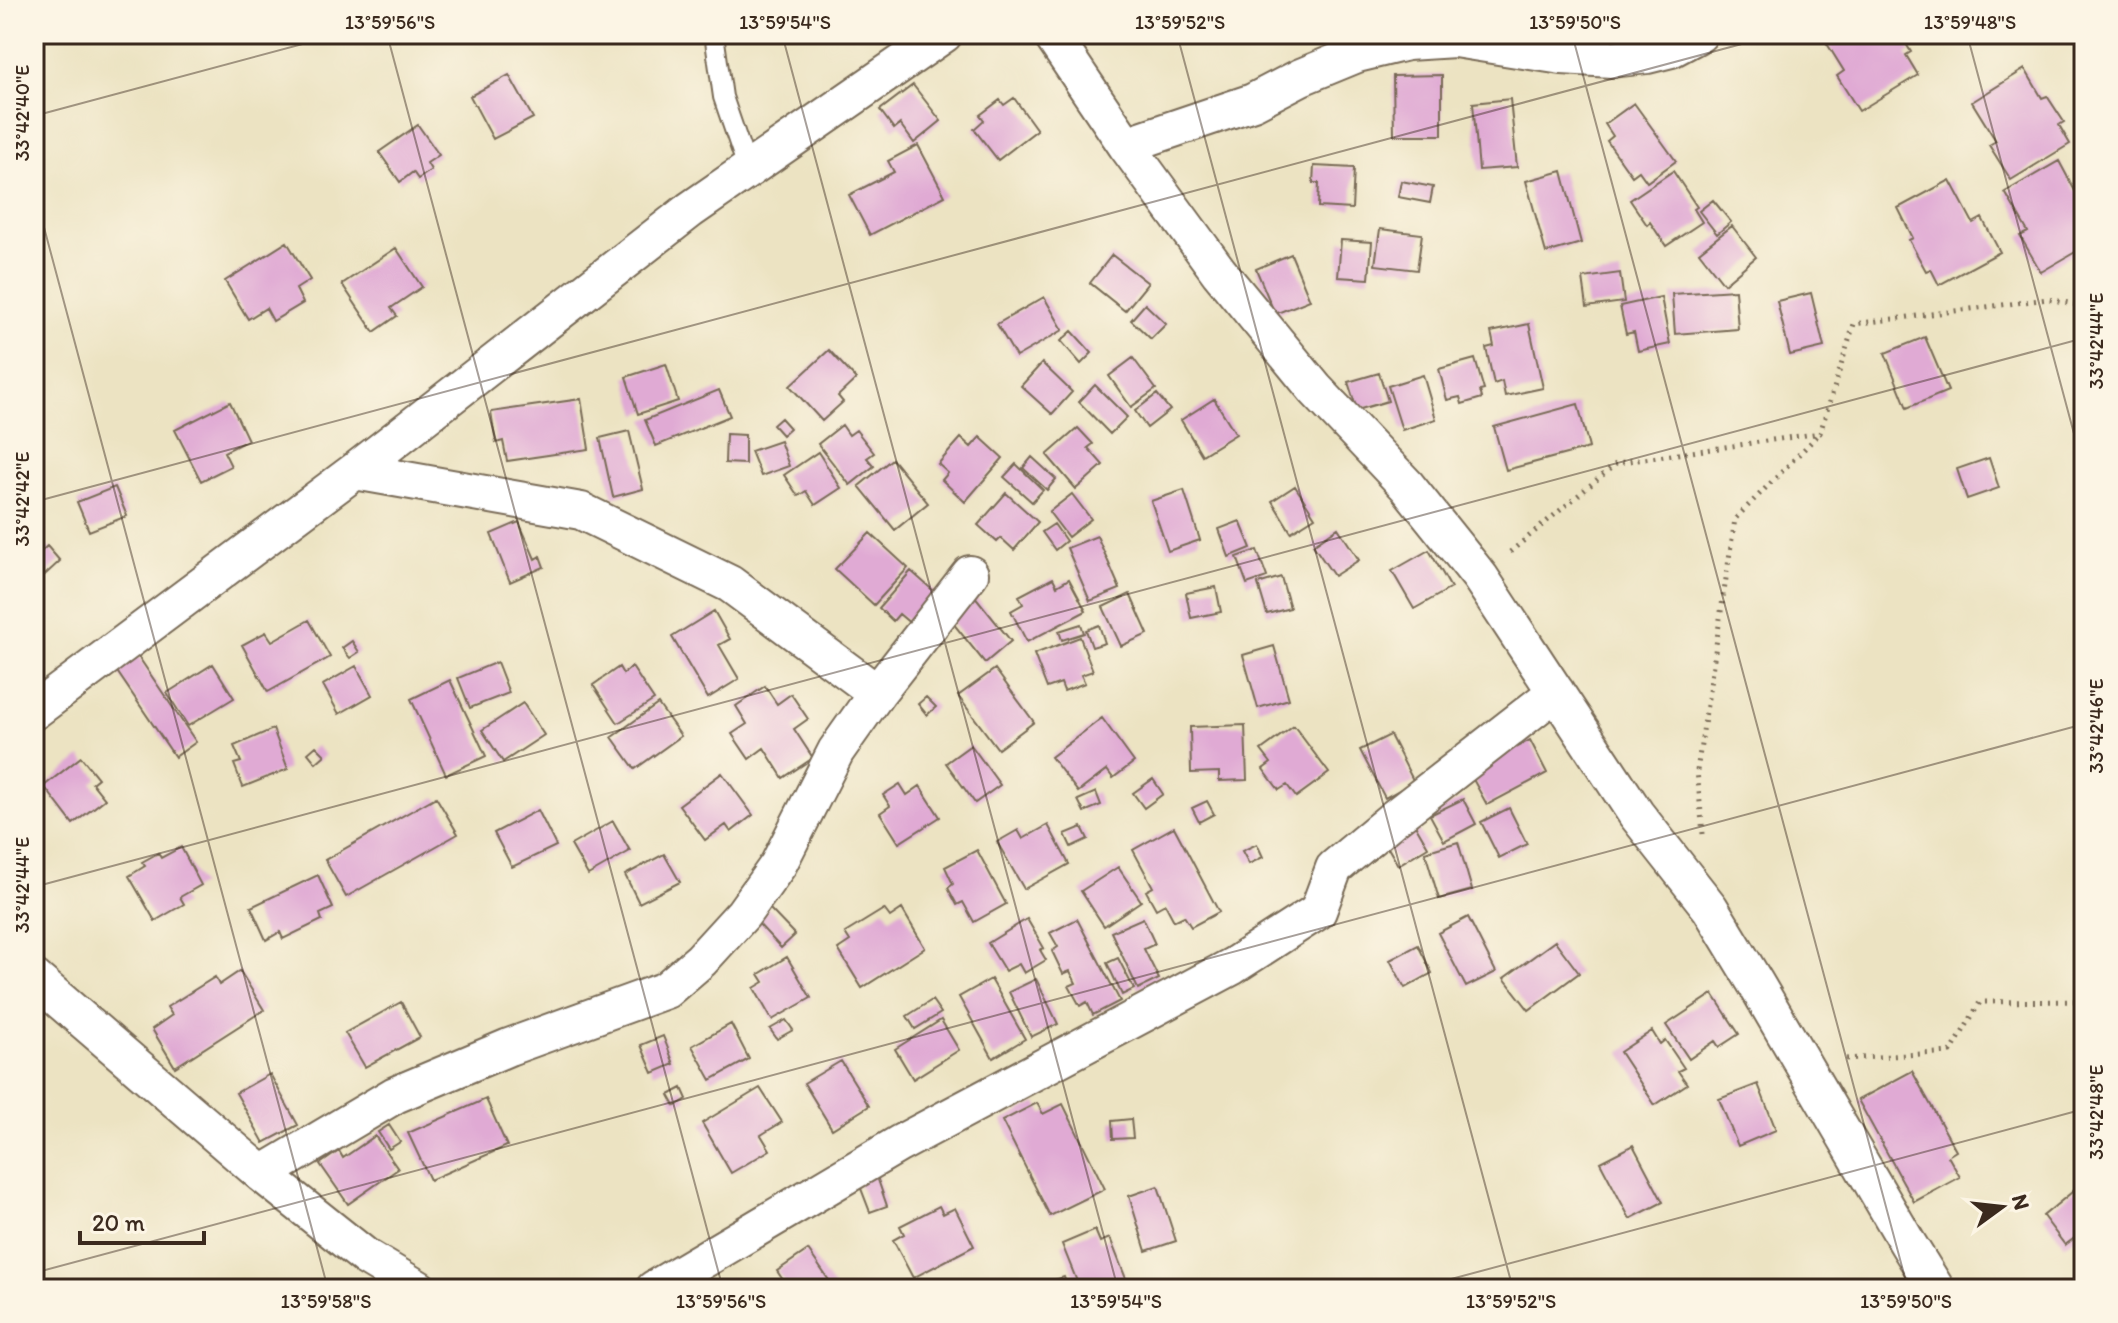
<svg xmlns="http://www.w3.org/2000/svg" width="2118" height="1323" font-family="Itim,sans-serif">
<rect width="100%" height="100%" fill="#fcf5e5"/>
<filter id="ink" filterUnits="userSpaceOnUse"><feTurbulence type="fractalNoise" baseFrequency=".0125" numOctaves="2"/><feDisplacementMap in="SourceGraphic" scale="16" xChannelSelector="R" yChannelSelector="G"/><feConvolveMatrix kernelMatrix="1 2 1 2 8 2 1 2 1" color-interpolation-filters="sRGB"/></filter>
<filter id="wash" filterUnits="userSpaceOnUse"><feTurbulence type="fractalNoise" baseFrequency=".006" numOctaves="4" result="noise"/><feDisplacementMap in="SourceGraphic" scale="32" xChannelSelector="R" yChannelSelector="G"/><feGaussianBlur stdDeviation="1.8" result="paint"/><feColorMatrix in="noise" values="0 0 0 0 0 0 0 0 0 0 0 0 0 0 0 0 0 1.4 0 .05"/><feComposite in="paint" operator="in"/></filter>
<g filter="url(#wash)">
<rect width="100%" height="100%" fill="#ece3c2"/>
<g id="blocks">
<path fill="#e0aad4" d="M281 34H298L286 41Z
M1095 34H1115L1100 43Z
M1821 34H1900L1911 52 1906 55 1918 75 1859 111 1837 76 1844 71Z
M2025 69 2042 98 2047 96 2064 122 2059 125 2070 144 2011 180 1989 145 1996 141 1972 102Z
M509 75 533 118 493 139 470 96Z
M1442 75V135H1394L1393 76Z
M913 85 941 121 914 143 900 124 894 129 880 110Z
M1014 98 1037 130 998 160 974 129 984 120 980 115 1000 100 1004 105Z
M1510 99 1517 167 1479 170 1473 103Z
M1634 103 1676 161 1647 182 1639 171 1632 176 1607 141 1613 136 1605 124Z
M418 125 439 155 427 163 431 170 418 179 413 172 400 182 379 152Z
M918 145 945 196 870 235 849 195 894 172 888 161Z
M2059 161 2075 191 2081 188 2084 194V247L2041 272 2020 236 2028 232 2005 192Z
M1314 166 1354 168 1352 209 1318 207 1319 183H1313Z
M1562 171 1581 243 1546 253 1526 181Z
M1673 171 1697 207 1694 209 1702 222 1666 246 1650 222 1647 225 1630 200Z
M1950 180 1973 223 1982 218 2000 252 1939 285 1931 269 1926 271 1909 240 1913 238 1898 208Z
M1401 181 1433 187 1430 203 1398 197Z
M1713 200 1731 222 1717 234 1699 211Z
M1732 226 1756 257 1724 284 1699 252Z
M1380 229 1422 234 1417 270 1375 265Z
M1341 240 1372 242 1369 279 1338 277Z
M287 242 310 280 296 289 303 303 273 321 266 308 248 319 225 281Z
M396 248 422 287 391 308 397 316 374 332 342 284Z
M1291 254 1310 300 1275 314 1256 269Z
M1112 255 1148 283 1125 311 1090 283Z
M1620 273 1624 302 1587 307 1583 278Z
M1735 290 1738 329 1675 334 1672 294Z
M1811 293 1824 347 1790 355 1777 301Z
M1044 297 1063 330 1016 357 997 324Z
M1661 297 1670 344 1638 351 1634 332 1626 334 1620 306Z
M1145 304 1166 324 1151 339 1131 320Z
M1529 324 1543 388 1505 396 1502 381 1494 384 1486 348 1494 346 1491 332Z
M1072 331 1092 353 1081 364 1061 341Z
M1925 337 1948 391 1907 408 1885 353Z
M829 350 856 379 838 396 843 402 822 421 790 386Z
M1133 358 1156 389 1131 407 1109 376Z
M1475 359 1484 390 1480 391 1482 398 1462 404 1460 397 1447 400 1439 369Z
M1042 363 1072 392 1052 414 1021 386Z
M666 364 678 401 638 414 626 377Z
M1379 373 1388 401 1357 410 1348 382Z
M1423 375 1436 419 1402 430 1388 386Z
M1095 385 1127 417 1110 434 1079 402Z
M719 390 730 416 656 446 645 420Z
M1157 394 1170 410 1147 428 1135 411Z
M581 399 589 449 507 461 503 441 496 443 491 412Z
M1214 399 1236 434 1202 455 1181 420Z
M230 402 248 440 224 452 231 466 201 481 175 430Z
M1578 404 1589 448 1506 470 1494 427Z
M781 418 790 428 782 435 773 425Z
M842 425 849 435 856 430 874 453 867 458 874 466 850 485 818 444Z
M1078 428 1093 444 1088 448 1103 465 1076 489 1047 455Z
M629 431 643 489 613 497 600 438Z
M726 434 745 435V464L725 463Z
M980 437 1003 458 965 502 942 480 948 473 938 464 961 438 971 447Z
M780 441 789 466 761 476 751 451Z
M818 452 841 488 815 505 806 491 798 496 784 475Z
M1032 457 1056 479 1047 490 1023 468Z
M1989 458 1999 488 1967 499 1957 469Z
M892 459 928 503 895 530 859 486Z
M1016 464 1043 490 1032 502 1004 477Z
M1295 486 1315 517 1291 532 1272 501Z
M115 487 127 516 89 531 77 502Z
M1184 490 1200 540 1168 551 1151 501Z
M1006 493 1038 522 1014 550 1001 538 997 542 978 525Z
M1072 494 1091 519 1068 537 1049 512Z
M1240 521 1251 548 1229 557 1219 529Z
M519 522 535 559 540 556 544 567 510 582 491 534Z
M1054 524 1066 541 1055 550 1042 532Z
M1338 528 1359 560 1334 576 1313 545Z
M870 533 908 568 874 605 835 569Z
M1097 536 1120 589 1090 601 1067 548Z
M47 546 60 561 34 585V558Z
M1257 550 1267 577 1247 584 1237 557Z
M1429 550 1451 588 1414 609 1392 571Z
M911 571 937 594 911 624 899 614 893 621 879 608Z
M1281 577 1290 608 1267 614 1258 584Z
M1053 578 1057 586 1069 579 1086 611 1027 642 1011 611 1023 604 1019 596Z
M1216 587 1221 612 1191 618 1186 593Z
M1130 594 1148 634 1121 646 1103 607Z
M974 595 1011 641 985 663 948 617Z
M714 611 730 639 719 645 739 679 708 698 672 637Z
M309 620 330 657 268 692 242 645 266 632 272 641Z
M1081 624 1084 633 1062 640 1059 631Z
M1099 625 1105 643 1092 647 1086 630Z
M1080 637 1093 671 1081 675 1085 683 1064 691 1061 683 1047 688 1034 654Z
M352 641 359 652 350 658 342 648Z
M1274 646 1289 699 1258 708 1243 655Z
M136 653 196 742 175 757 114 667Z
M497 662 509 693 470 708 458 678Z
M213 664 234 698 188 726 167 693Z
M356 666 372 695 339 714 323 685Z
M619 667 623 674 632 667 654 700 618 723 593 685Z
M995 669 1034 722 998 749 958 696Z
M450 680 486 756 446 775 411 699Z
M765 686 777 704 791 694 808 719 794 729 813 758 783 778 764 748 749 759 732 734 747 724 736 706Z
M926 697 936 707 927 715 918 704Z
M523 703 544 735 503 762 482 730Z
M658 704 681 736 635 769 612 737Z
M1102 718 1134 762 1113 778 1107 770 1078 792 1051 757Z
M1245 725 1247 780 1219 781V772L1191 773 1190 727Z
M1294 726 1329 773 1296 797 1287 785 1279 790 1263 769 1271 763 1261 750Z
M273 729 288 769 243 787 234 764 241 762 234 746Z
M1390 735 1414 782 1385 798 1360 750Z
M1530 740 1547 773 1487 805 1469 772Z
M971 745 1000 785 975 803 946 763Z
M316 746 325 755 316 763 308 753Z
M81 757 98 778 92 783 105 799 73 824 44 786Z
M722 773 753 815 731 832 726 825 705 840 679 805Z
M1153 779 1163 794 1144 808 1133 793Z
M900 784 907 795 920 786 940 817 899 843 880 813 890 806 883 795Z
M1096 792 1101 805 1084 812 1078 800Z
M436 797 458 834 346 897 325 860Z
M1463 799 1476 824 1444 841 1430 815Z
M1207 801 1214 814 1199 822 1192 808Z
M1509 808 1527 844 1499 858 1481 822Z
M538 810 556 846 512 867 494 833Z
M613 821 630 851 588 875 571 845Z
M1413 821 1428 847 1398 865 1383 839Z
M34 823 45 837 34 845Z
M1048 825 1069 864 1024 889 997 842 1018 830 1023 839Z
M1082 827 1088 839 1071 847 1065 834Z
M1174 827 1219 912 1191 927 1184 916 1174 921 1165 904 1156 909 1146 891 1153 887 1133 850Z
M1458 842 1472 890 1439 899 1425 852Z
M1257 844 1263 857 1249 864 1242 851Z
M181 847 201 885 180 897 184 904 155 921 129 876 145 866 142 862 158 853 161 858Z
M977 850 1006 904 974 922 963 902 957 905 948 888 953 884 945 867Z
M664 854 680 882 639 903 625 875Z
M1118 867 1141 901 1104 926 1081 891Z
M318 875 333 908 320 914 322 920 283 939 280 932 266 940 251 907Z
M769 908 795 935 781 948 756 921Z
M884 909 890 917 902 909 925 948 862 988 838 949 850 941 845 933Z
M1468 917 1496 972 1466 987 1438 933Z
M1143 918 1155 944 1144 949 1159 979 1138 989 1111 932Z
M1027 919 1044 948 1040 950 1046 960 1024 973 1019 964 1005 971 988 943Z
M1077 919 1120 1001 1093 1015 1087 1002 1080 1006 1069 986 1076 983 1070 971 1063 974 1052 951 1058 947 1050 933Z
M1555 941 1579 973 1529 1010 1504 978Z
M1418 945 1432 973 1405 988 1390 960Z
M787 957 811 998 772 1020 754 988 764 982 759 974Z
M1118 958 1134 989 1122 995 1107 963Z
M240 971 264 1010 175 1067 152 1029 172 1015 167 1007 215 977 219 985Z
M991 979 1025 1039 993 1058 959 997Z
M1036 979 1058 1024 1031 1037 1009 992Z
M1713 994 1739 1034 1719 1047 1715 1041 1689 1059 1666 1025Z
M932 1000 941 1013 915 1029 907 1016Z
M401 1002 420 1037 365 1067 345 1033Z
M786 1020 793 1030 777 1039 770 1029Z
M941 1020 959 1050 913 1079 895 1049Z
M731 1024 749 1059 711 1080 692 1046Z
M1652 1031 1660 1044 1665 1040 1684 1068 1678 1071 1687 1084 1655 1105 1620 1052Z
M663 1036 674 1064 653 1073 641 1045Z
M841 1061 869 1106 832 1129 804 1083Z
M1912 1071 1956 1151 1948 1156 1960 1177 1914 1202 1858 1100Z
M270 1074 298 1125 264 1143 236 1093Z
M1758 1084 1776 1130 1738 1146 1719 1099Z
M682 1088 687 1099 675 1106 669 1095Z
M760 1088 782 1122 761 1135 770 1150 731 1173 702 1123Z
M486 1099 507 1146 430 1180 408 1133Z
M1037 1103 1043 1114 1063 1104 1105 1189 1050 1216 1002 1121Z
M1131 1119 1133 1138 1113 1139 1112 1121Z
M389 1125 400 1142 389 1149 378 1132Z
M375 1136 398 1169 348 1204 320 1164 339 1151 343 1158Z
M1633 1145 1663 1202 1630 1219 1600 1162Z
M875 1171 887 1206 870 1212 857 1178Z
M1158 1186 1176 1241 1146 1251 1129 1196Z
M2077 1188 2084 1197V1231L2065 1245 2043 1216Z
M939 1206 943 1214 955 1208 974 1246 913 1278 893 1240 904 1234 900 1226Z
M1095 1230 1100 1242 1110 1238 1130 1289H1080L1062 1244Z
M808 1250 835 1289H789L777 1271Z
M1064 1277 1068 1289H1030V1288Z"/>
</g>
</g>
<g filter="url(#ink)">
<use href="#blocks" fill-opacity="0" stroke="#796b57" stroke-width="2"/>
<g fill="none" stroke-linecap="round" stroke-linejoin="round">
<g stroke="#796b57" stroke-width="22">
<path id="lane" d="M714 34 723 97 748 170"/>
</g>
<g stroke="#796b57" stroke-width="40">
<path id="street" d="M1051 34 1126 145 1219 272 1315 389 1407 486 1480 577 1636 814 1710 908 1756 984 1908 1244 1936 1289
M1126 145 1253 102 1301 77 1357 54 1407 42 1455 39 1562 56 1612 59 1647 55 1671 49 1699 34
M355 471 581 511 730 584 877 693
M34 711 355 471 690 210 944 34
M34 978 262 1174 366 1257 419 1289
M262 1174 395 1095 509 1047 666 990 701 960 743 914 778 865 836 751 877 693 970 574
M654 1289 899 1144 1233 966 1318 911 1334 868 1394 818 1556 692"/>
</g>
<path stroke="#796b57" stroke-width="5" stroke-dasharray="2 6" stroke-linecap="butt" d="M1510 552 1617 463 1820 433 1854 324 2048 299 2084 306
M1703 834 1697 771 1735 519 1819 434
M1846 1059 1951 1052 1980 1002 2084 1001"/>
<use href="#lane" stroke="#fff" stroke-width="18"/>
<use href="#street" stroke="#fff" stroke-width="36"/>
</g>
</g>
<path fill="none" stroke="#3b2a1e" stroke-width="2" stroke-opacity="0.45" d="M387 34 723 1289M782 34 1118 1289M1177 34 1513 1289M1572 34 1908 1289M1967 34 2084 471M34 116 340 34M34 190 328 1289M34 502 1779 34M34 887 2084 338M34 1273 2084 724M1414 1289 2084 1109"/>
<rect width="2118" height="1323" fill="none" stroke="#fcf5e5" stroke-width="88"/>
<g transform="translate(2002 1207) rotate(75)" stroke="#fcf5e5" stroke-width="6" paint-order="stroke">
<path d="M0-6L14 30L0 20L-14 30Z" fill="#3b2a1e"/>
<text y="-12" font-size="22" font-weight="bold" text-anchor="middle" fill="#3b2a1e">N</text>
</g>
<path d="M80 1231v12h124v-12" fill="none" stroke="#3b2a1e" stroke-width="4"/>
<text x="92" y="1231" font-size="24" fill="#3b2a1e" stroke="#fcf5e5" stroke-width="6" paint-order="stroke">20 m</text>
<rect x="44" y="44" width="2030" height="1235" fill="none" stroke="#3b2a1e" stroke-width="3"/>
<g font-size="20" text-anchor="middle" fill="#3b2a1e">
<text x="390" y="29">13°59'56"S</text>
<text x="785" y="29">13°59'54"S</text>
<text x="1180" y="29">13°59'52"S</text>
<text x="1575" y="29">13°59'50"S</text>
<text x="1970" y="29">13°59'48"S</text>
<text transform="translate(22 113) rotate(-90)" y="7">33°42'40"E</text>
<text transform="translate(2096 341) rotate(-90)" y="7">33°42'44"E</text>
<text transform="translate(22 499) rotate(-90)" y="7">33°42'42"E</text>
<text transform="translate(2096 726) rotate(-90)" y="7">33°42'46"E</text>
<text transform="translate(22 885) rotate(-90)" y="7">33°42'44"E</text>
<text transform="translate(2096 1112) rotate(-90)" y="7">33°42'48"E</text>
<text x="326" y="1308">13°59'58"S</text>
<text x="721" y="1308">13°59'56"S</text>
<text x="1116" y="1308">13°59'54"S</text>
<text x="1511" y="1308">13°59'52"S</text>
<text x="1906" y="1308">13°59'50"S</text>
</g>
</svg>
